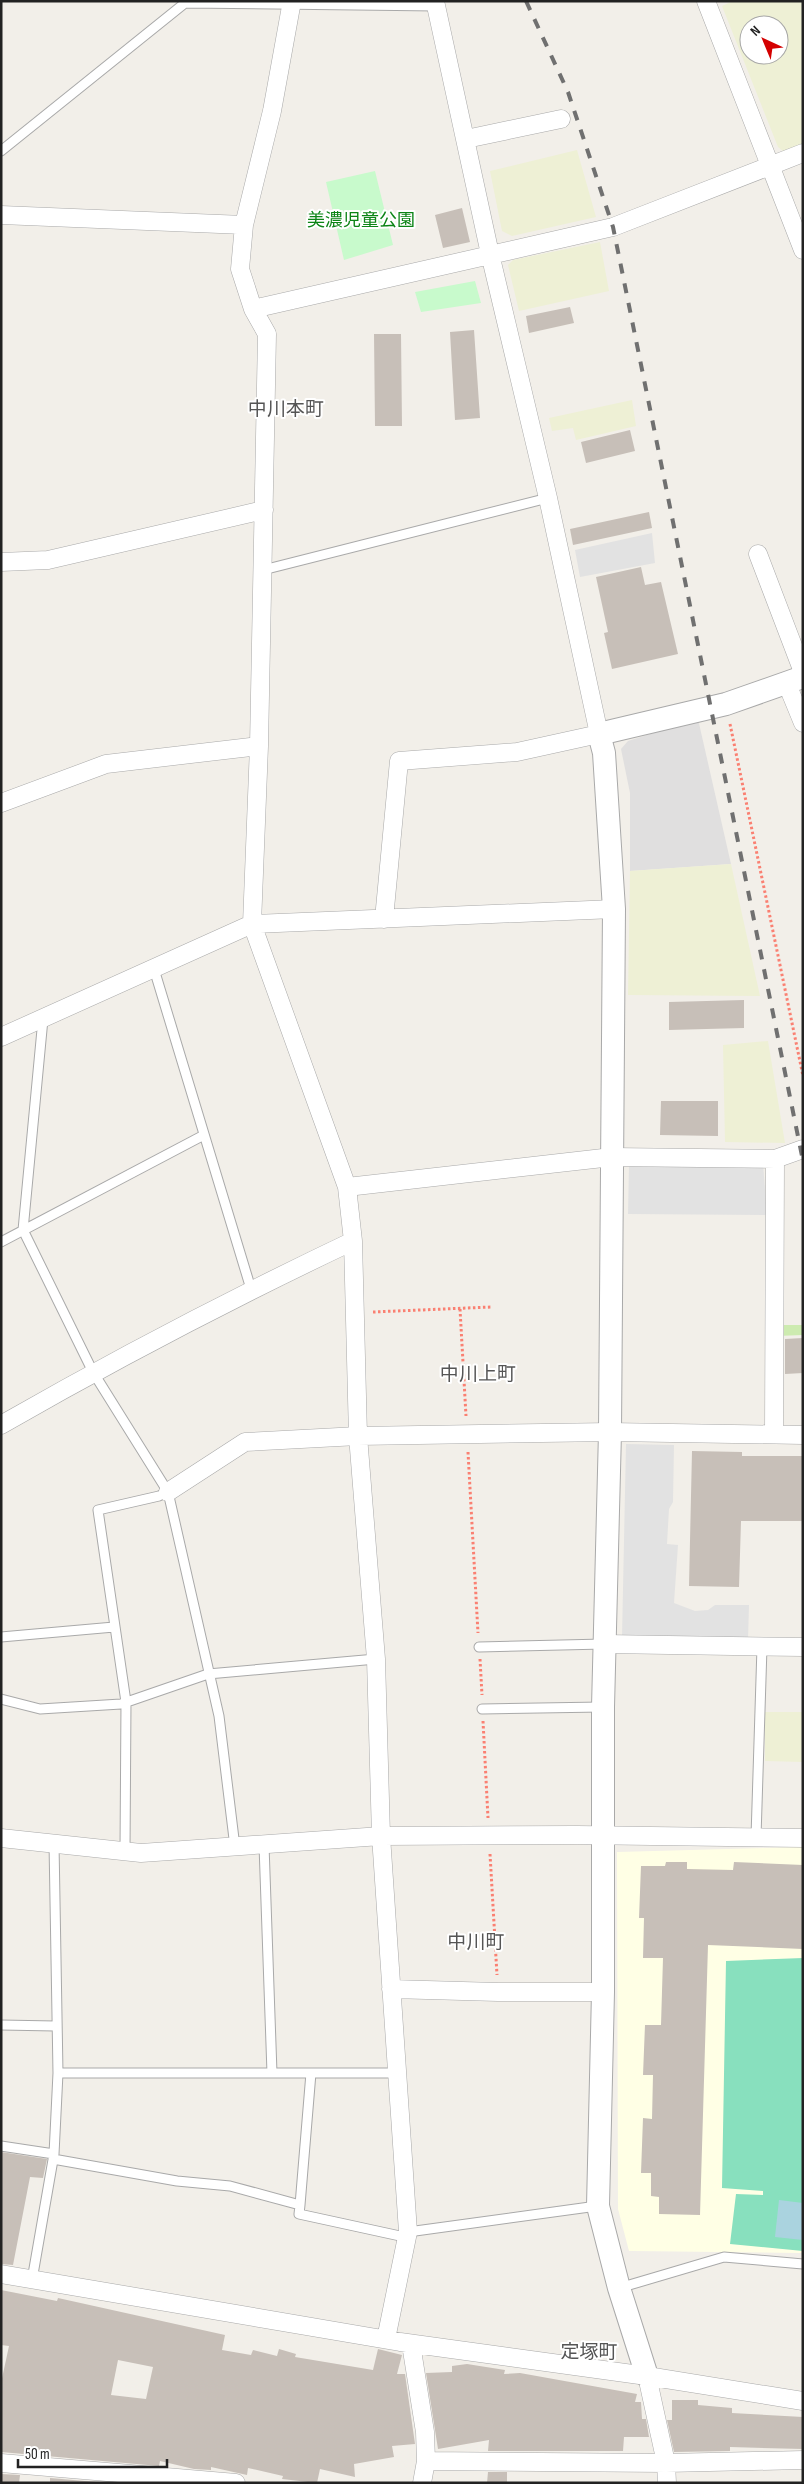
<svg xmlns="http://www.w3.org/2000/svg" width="804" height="2484" font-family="'Sofia Sans Condensed','Noto Sans JP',sans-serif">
<rect width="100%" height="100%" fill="#f2efe9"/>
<path fill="#e0dfdf" d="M698 719 731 864 630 871V793L621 749 628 741Z"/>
<path fill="#ffffe5" d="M803 1847V2253L629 2251 618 2209 617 1852Z"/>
<path fill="#eef0d5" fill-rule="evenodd" d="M733 1H803V145L784 152 778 147 722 6ZM749 25H779V55H749Z
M577 150 596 217 512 236 502 231 490 171Z
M600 242 609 291 519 311 508 265 513 260Z
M632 400 636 426 576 440 573 428 552 431 549 418Z
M731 864 760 996 628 995 630 871Z
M768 1041 785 1143 725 1142 723 1045Z
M765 1712H803V1762L765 1761Z"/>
<path fill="#cdebb0" d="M777 1325H803V1335L776 1336Z"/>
<path fill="#c8facc" d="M375 171 393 245 344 260 326 182Z
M475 281 481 303 421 312 415 292Z"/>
<path fill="#88e0be" d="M803 1958V2251L730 2244 736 2194 763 2195V2191L722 2188 726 1961Z"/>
<path fill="#e2e2e2" d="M652 533 655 563 580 577 575 550Z
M763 1163 767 1215 628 1214 629 1165Z
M626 1444 674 1445 673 1502 669 1509 667 1544 678 1545 674 1603 695 1611 708 1610 715 1605H749L748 1640 622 1638Z"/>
<path fill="#aad3df" d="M779 2200 803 2203V2240L775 2237Z"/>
<path fill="#c7bfb8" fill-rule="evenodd" d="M462 208 470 242 443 248 435 215Z
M570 307 574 323 529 333 526 316Z
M474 330 480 418 455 420 450 332Z
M374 334H401L402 426H375Z
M630 430 635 451 586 463 581 442Z
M649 512 652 528 573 545 570 529Z
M641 567 645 585 661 582 678 654 612 669 604 633 608 632 596 577Z
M744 1000V1028L669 1030V1002Z
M661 1101H718V1136L660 1135Z
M803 1338V1373L785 1374V1339Z
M692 1451 742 1452V1456H803V1521H741L739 1587 689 1586Z
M666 1862H687V1869L733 1870 734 1862 803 1865V1949L708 1945 700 2215 659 2214V2197L651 2196V2173H641L643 2118 652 2119 653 2075H643L645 2025H661L663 1958H643L644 1918H639L641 1866H665Z
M1 2152 47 2159 43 2178 30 2177 13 2265 1 2264Z
M1 2290 57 2301 58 2298 225 2335 222 2350 251 2355 253 2350 277 2356 279 2349 296 2354 295 2357 373 2370 378 2349 402 2355 397 2374H405L415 2444 392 2446 394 2457 354 2464 355 2477 320 2469 317 2483 282 2479 283 2476 248 2468 247 2475 211 2467V2470L194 2469 160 2461 159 2466 1 2452V2383L9 2346 1 2345ZM118 2360 153 2367 146 2399 111 2395Z
M467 2364 505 2370 504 2374 520 2373 637 2394 635 2402H641L642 2419H646L649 2437H624L623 2451H488L489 2440 438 2449 426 2373 452 2372V2366Z
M672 2400H698V2405L732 2408V2413L803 2417V2449L730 2447V2451L674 2452 667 2420H672Z
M488 2472H507V2483H487Z
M1 2474 20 2475 19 2483H1Z
M50 2478 96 2482 50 2483Z"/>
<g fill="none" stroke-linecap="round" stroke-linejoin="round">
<g stroke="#a9a9a9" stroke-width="11">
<path id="service" d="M185 3 436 6
M1 151 185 3 184 1
M263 570 548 498
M154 969 251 1289
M43 1019 23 1230 93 1372 168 1492 219 1716 235 1847
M1 1242 204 1135
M1 1637 114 1627
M479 1647 604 1644
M1 1699 40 1709 121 1704 208 1674 376 1659
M482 1709 602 1707
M756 1837 762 1647
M264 1845 272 2073
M125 1851 126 1702 98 1510 159 1496 168 1492
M1 2025 55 2026
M58 2073H396
M1 2146 54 2154
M53 2159 177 2181 230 2186 300 2205 311 2073
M300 2205 299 2214 400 2236 408 2232 597 2206
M32 2280 54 2154 58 2073 54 1843
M619 2288 724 2257 803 2264"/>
</g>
<g stroke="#a9a9a9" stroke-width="19">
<path id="minor" d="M292 1 272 111 244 225 240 269 253 309 267 334 259 746 252 924 347 1187 353 1241 358 1436 376 1659 381 1836 408 2232 386 2339
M706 1 803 250
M466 139 561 119
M1 215 244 225
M253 309 613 227 803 153
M758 554 803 672
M1 562 48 560 264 510
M787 684 803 723
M1 803 106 764 259 746
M384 919 399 761 517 752 599 734 548 498 490 254 435 1
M1 1037 252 924 614 909
M347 1187 612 1157 775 1159 803 1149
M1 1425C116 1359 233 1298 353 1241
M774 1434 775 1159
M168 1492 245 1442 358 1436 610 1432 803 1435
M605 1644 803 1647
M1 1838 141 1853 381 1836 577 1835 803 1838
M391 1989 498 1992H603
M1 2274 400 2342 647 2376 803 2401
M411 2344 425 2432 426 2461
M647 2376 666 2463 667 2483
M1 2463 236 2483
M422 2483 426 2461 666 2463 803 2460"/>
</g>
<g stroke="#a9a9a9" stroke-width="24">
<path id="tertiary" d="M647 2376 619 2288 598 2206 603 1992V1707L610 1432 614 909 604 753 599 734 726 704 803 677"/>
</g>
<path stroke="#fa8072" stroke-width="3" stroke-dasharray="2.5 2.5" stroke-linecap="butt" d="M730 724 803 1076
M460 1309 466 1416
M373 1312 491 1307
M468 1452 478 1633
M480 1659 482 1695
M483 1721 488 1818
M490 1854 497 1975"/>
<use href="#service" stroke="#fff" stroke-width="9"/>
<use href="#minor" stroke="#fff" stroke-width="18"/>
<use href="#tertiary" stroke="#fff" stroke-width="22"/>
<path stroke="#707070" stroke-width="4" stroke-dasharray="10 10" stroke-linecap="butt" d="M526 1 568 92 613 227 803 1161"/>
</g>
<g text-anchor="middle" stroke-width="4" stroke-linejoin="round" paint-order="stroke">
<g font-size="18" fill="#0c8416" stroke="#fff">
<text x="361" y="226">美濃児童公園</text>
</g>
<g font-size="19" fill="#555" stroke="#fff">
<text x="286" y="415">中川本町</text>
<text x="478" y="1380">中川上町</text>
<text x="476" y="1948">中川町</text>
<text x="589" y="2358">定塚町</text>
</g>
</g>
<rect width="804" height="2484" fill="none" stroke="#222222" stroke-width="5"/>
<g transform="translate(764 40) rotate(316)"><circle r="24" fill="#ffffff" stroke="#a7a7a7"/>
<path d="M0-4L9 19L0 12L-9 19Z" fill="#d40000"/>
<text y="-8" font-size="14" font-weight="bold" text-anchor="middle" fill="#222222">N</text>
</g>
<path d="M18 2459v8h149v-8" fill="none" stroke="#222222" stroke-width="2.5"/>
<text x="25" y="2459" font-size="15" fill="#222222" stroke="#ffffff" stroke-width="4" paint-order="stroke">50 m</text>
</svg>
